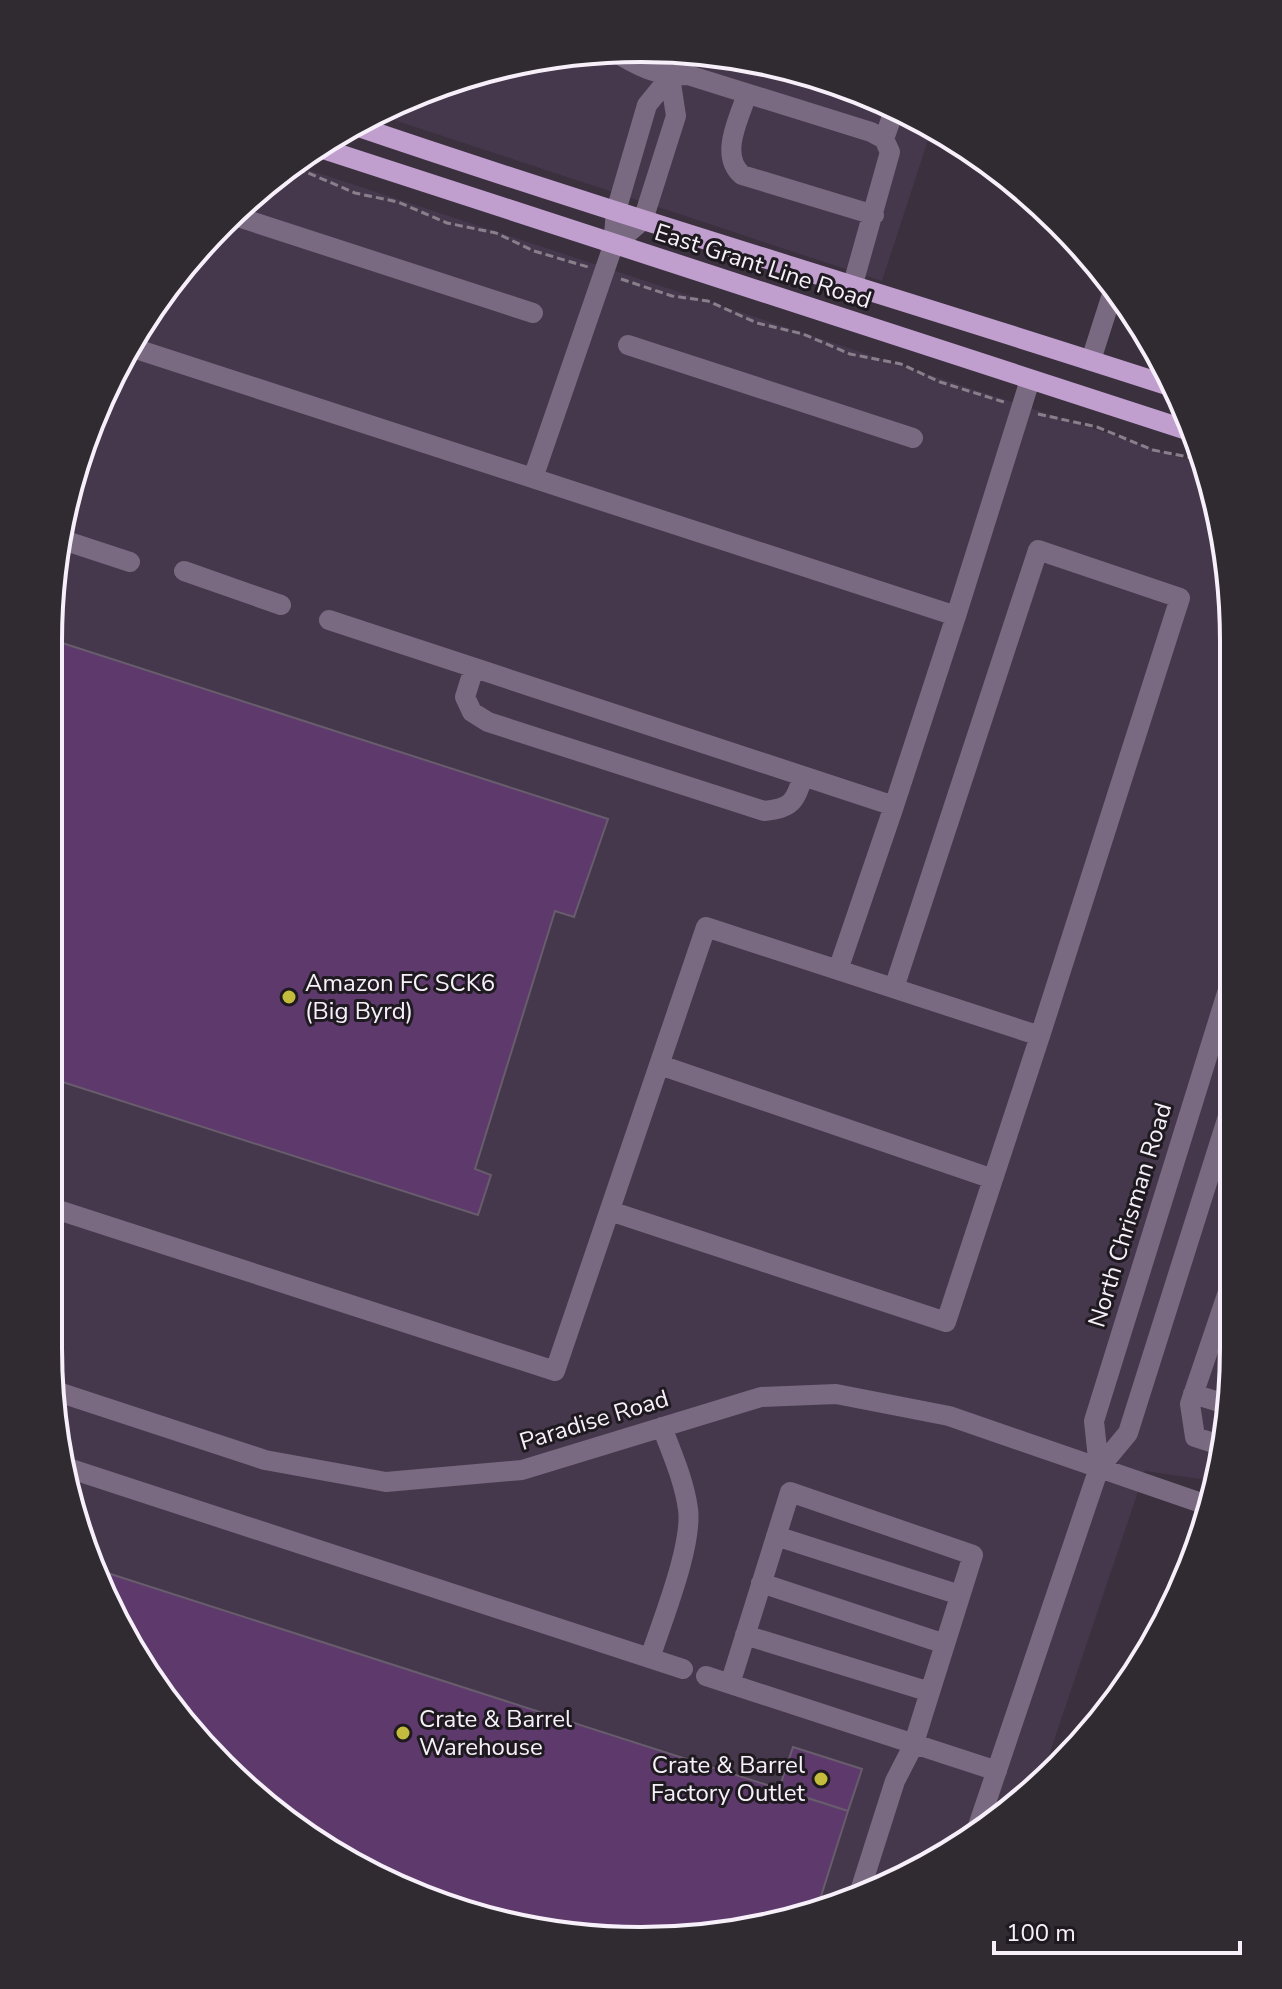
<svg xmlns="http://www.w3.org/2000/svg" width="1282" height="1989" font-family="'Nunito Sans',sans-serif">
<rect width="100%" height="100%" fill="#3a303e"/>
<path fill="#46384c" d="M602 49 718 53 831 79 933 125 882 281 373 113 487 68Z
M291 164 1206 466 1214 488 1233 603 1231 933 1217 974 1231 978 1229 1425 1214 1481 1145 1471 1042 1776 938 1861 794 1921 603 1940 450 1909 280 1819 148 1678 79 1538 48 1348 53 563 109 379 195 250 280 171Z"/>
<path fill="#5d3a6b" stroke="#685d6c" stroke-width="2" d="M53 640 608 819 574 917 555 911 475 1169 491 1175 478 1215 50 1078Z
M95 1569 848 1811 816 1912 794 1921 603 1940 450 1909 280 1819 148 1678Z
M793 1747 862 1769 848 1811 779 1789Z"/>
<g fill="none" stroke-linecap="round" stroke-linejoin="round">
<path stroke="#887f8b" stroke-width="3" stroke-dasharray="8 4" stroke-linecap="butt" d="M285 168 306 172 355 193 398 202 447 223 496 233 534 251 588 267
M621 279 672 296 708 301 757 323 803 334 850 354 901 364 940 382 1004 402
M1038 414 1097 427 1153 450 1188 457 1205 464"/>
<path stroke="#7a6a81" stroke-width="20" d="M612 50C636 66 659 77 688 75L871 132 884 139 890 152 853 284
M747 94C739 119 719 155 742 175L874 215
M884 139 895 108
M232 215 533 313
M613 246 643 220 676 116 670 77
M628 345 913 438
M130 347 956 616 894 806 329 620
M1091 360 1115 285
M533 478 613 246 616 211 647 105 670 77
M60 539 130 562
M184 571 281 605
M956 616 1030 380
M474 668 465 697 472 712 488 722 764 811C792 808 795 802 803 776
M838 970 1040 1036 1180 598 1038 550 894 988
M660 1065 993 1179
M49 1207 555 1371 706 927 838 970 894 806
M610 1211 946 1322 1040 1036
M55 1391 265 1460 386 1482 522 1470 761 1397 836 1394 949 1416 1207 1505
M1193 1394 1229 1405
M1223 1446 1195 1437 1190 1404 1230 1286
M68 1468 683 1669
M1099 1468 1094 1421 1231 980
M776 1536 960 1595
M761 1583 945 1644
M745 1635 930 1692
M650 1658C662 1621 693 1545 688 1509 684 1480 672 1454 662 1427
M706 1676 997 1771
M730 1684 790 1492 973 1555 913 1746 895 1781 859 1894
M977 1829 1099 1468 1128 1433 1230 1110"/>
<path stroke="#c09ece" stroke-width="20" d="M353 125C626 218 902 299 1176 388
M317 147 1193 432"/>
</g>
<g fill="#c4bc3d" stroke="#1e1a20" stroke-width="3">
<circle cx="289" cy="997" r="8"/>
<circle cx="403" cy="1733" r="8"/>
<circle cx="821" cy="1779" r="8"/>
</g>
<g text-anchor="middle" stroke-width="6" stroke-linejoin="round" paint-order="stroke">
<g font-size="24" fill="#f7f0fa" stroke="#1e1a20">
<text transform="translate(763 266) rotate(18)" y="8">East Grant Line Road</text>
<text transform="translate(1130 1215) rotate(-73)" y="8">North Chrisman Road</text>
<text transform="translate(594 1420) rotate(-17)" y="8">Paradise Road</text>
</g>
<g font-size="24" fill="#f7f0fa" stroke="#1e1a20" text-anchor="start">
<text x="305" y="991">Amazon FC SCK6<tspan x="305" dy="28">(Big Byrd)</tspan></text>
<text x="419" y="1727">Crate &amp; Barrel<tspan x="419" dy="28">Warehouse</tspan></text>
<text x="805" y="1773" text-anchor="end">Crate &amp; Barrel<tspan x="805" dy="28">Factory Outlet</tspan></text>
</g>
</g>
<path d="M0 0H1282V1989H0ZM641 62H641A579 579 0 0 1 1220 641V1348A579 579 0 0 1 641 1927H641A579 579 0 0 1 62 1348V641A579 579 0 0 1 641 62Z" fill="#2f2b31" fill-rule="evenodd"/>
<path fill="none" stroke="#f7f0fa" stroke-width="4" d="M641 62H641A579 579 0 0 1 1220 641V1348A579 579 0 0 1 641 1927H641A579 579 0 0 1 62 1348V641A579 579 0 0 1 641 62Z"/>
<path d="M994 1941v12h246v-12" fill="none" stroke="#f7f0fa" stroke-width="4"/>
<text x="1006" y="1941" font-size="24" fill="#f7f0fa" stroke="#1e1a20" stroke-width="6" paint-order="stroke">100 m</text>
</svg>
